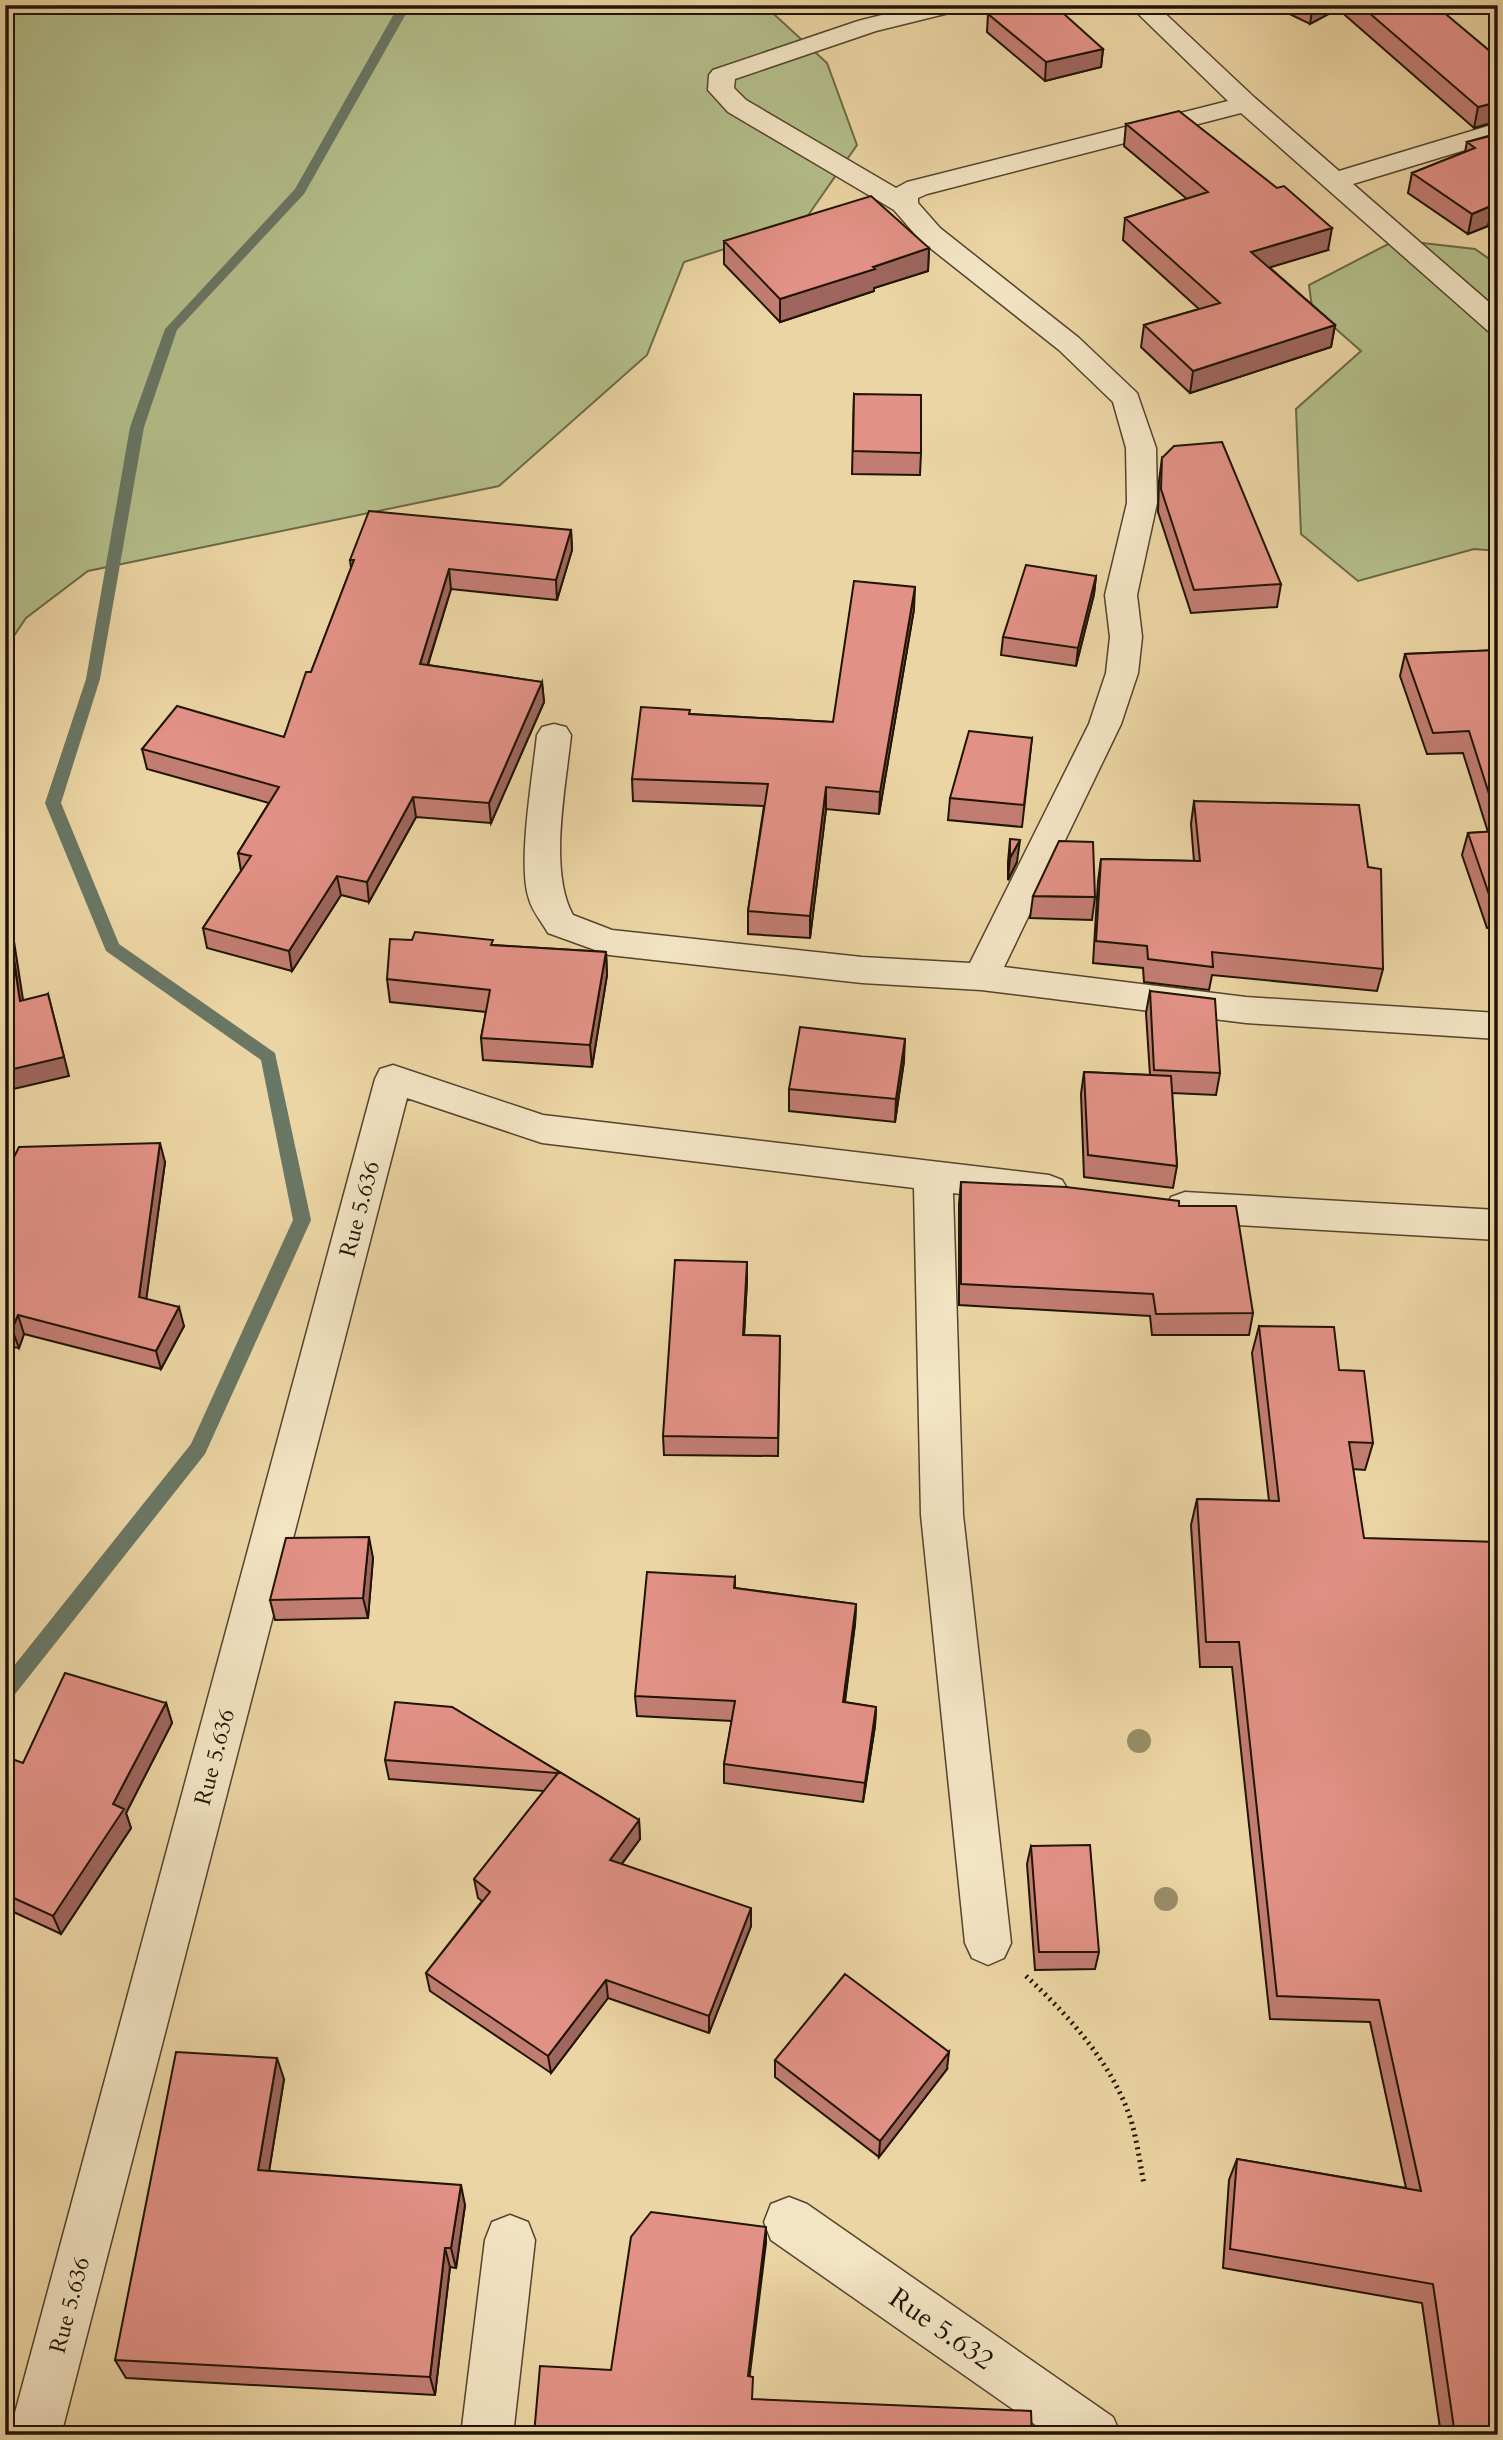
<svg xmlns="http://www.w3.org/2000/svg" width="1503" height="2440" font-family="Cardo,serif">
<rect width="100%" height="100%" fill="#ecd5a4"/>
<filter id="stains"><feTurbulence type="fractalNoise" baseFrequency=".00286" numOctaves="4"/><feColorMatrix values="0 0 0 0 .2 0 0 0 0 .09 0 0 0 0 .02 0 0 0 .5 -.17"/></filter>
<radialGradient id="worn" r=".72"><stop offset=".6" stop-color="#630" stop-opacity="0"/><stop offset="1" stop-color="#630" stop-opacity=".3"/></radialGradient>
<path fill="#b3be8a" stroke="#6a6947" stroke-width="2" d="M5 5H764L827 63 857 145 802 224 684 262 647 355 499 486 88 571 26 618 5 649Z
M1396 240 1475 249 1498 265V551L1474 549 1358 581 1301 534 1296 409 1361 351 1312 308 1309 285Z"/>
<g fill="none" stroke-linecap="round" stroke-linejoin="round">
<path fill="#697765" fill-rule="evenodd" d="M399 5H411L304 194 177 330 144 427 100 679 61 803 119 944 275 1053 311 1220 205 1454 12 1698 5 1701V1677L191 1444 293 1220 261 1060 106 951 45 803 86 679 130 427 165 329 295 189Z"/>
<g stroke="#53442c" stroke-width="3">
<path id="street" d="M921 5H964L961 10 876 31 735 79 734 88 746 100 896 188 907 182 1228 101 1129 5H1156L1255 98 1339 171 1498 123V140L1353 184 1498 310V333L1488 331 1241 113 927 194 918 198V203L940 228 1079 338 1137 393 1156 448 1157 503 1137 595 1142 637 1138 673 1121 724 1004 967 1246 997 1498 1013V1039L1246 1023 981 990 862 983 609 955 548 933C542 922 532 911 529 899 517 864 533 775 537 735L542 727 554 724 566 727 571 735C566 786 548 871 573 915L612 930 862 957 970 963 1089 724 1106 673 1110 637 1105 595 1127 503 1126 448 1113 402 1059 350 920 240 894 210 728 112 708 90 709 75 713 70 858 21Z
M393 1065 543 1115 1049 1175 1062 1180 1068 1190 1062 1200 1049 1205 953 1193 963 1515 1011 1943 1004 1958 988 1965 972 1958 965 1943 921 1515 914 1188 542 1143 407 1098 61 2435H9L375 1079 380 1069Z
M1185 1192 1498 1210V1240L1185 1222 1171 1217 1166 1207 1171 1197Z
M789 2197 807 2204 1113 2417 1121 2435H1050L771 2240 764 2222 771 2204Z
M510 2215 528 2222 535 2240 513 2435H461L485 2240 492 2222Z"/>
</g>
<path stroke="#201404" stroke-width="5" stroke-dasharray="2 4.5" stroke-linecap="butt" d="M1026 1976C1069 2016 1112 2063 1131 2120 1137 2141 1140 2163 1144 2184"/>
<use href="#street" fill="#f3e4c4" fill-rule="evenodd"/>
</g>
<g fill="#988c66">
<circle cx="1139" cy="1741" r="12"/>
<circle cx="1166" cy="1899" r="12"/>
</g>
<path fill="#c27d73" stroke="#201404" stroke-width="2" d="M1271 5H1442L1439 9 1498 58V121L1474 128 1338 9 1310 24Z
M988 14 1103 49 1101 67 1045 81 987 32Z
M1126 124 1328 250 1269 267 1335 325 1331 347 1190 393 1141 347 1144 325 1199 309 1123 240 1125 218 1187 199 1124 146Z
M1497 124 1498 234 1488 226 1468 234 1408 193 1412 173 1465 152 1467 142 1495 134Z
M724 241 929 248 928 271 874 288V291L780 322 724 264Z
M854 394 921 453 920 475 852 474Z
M1162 458 1281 584 1277 607 1191 613 1158 512 1159 481Z
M571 530 572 550 557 600 451 589 428 665 542 682 544 702 491 823 416 817 369 902 341 895 292 971 207 948 203 928 241 871 238 853 269 803 147 769 142 749 284 737 311 672 351 568 350 560Z
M1096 576 1094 594 1076 666 1001 655 1003 637Z
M914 609 879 814 826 809 810 938 748 934V911L764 806 633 801 632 779 690 714 833 722Z
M1498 650V927L1487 928 1462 855 1468 833 1488 832 1463 753 1427 754 1400 676 1405 654Z
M1032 738 1022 827 948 820 950 798Z
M1194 801 1383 969 1377 991 1212 975 1209 990 1144 982 1143 968 1093 963 1098 881 1101 859 1194 861 1191 824Z
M1010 839 1017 862 1008 880V862Z
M1033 896 1095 897 1092 920 1030 918Z
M493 945 606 952 607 975 592 1067 483 1060 481 1038 486 1012 390 1002 387 979Z
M1150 991 1220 1073 1216 1095 1172 1093 1177 1166 1173 1188 1084 1177 1081 1094 1084 1072 1150 1075 1146 1013Z
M904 1061 895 1122 789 1111V1089Z
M165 1162 146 1299 184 1326 161 1369 24 1334 19 1348 5 1346V1175Z
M961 1182 1179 1206 1253 1313 1249 1335H1152L1150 1316 959 1305V1204Z
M747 1280 744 1335 780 1336 778 1456 664 1455 663 1436Z
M1259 1326 1339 1370 1373 1443 1365 1470 1353 1469 1498 2435H1441L1422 2303 1223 2268 1229 2180 1237 2159 1406 2188 1370 2022 1270 2019 1232 1667H1200L1191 1525 1197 1499 1269 1501 1252 1353Z
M373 1558 368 1618 275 1620 270 1600Z
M735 1577V1588L856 1604 855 1624 845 1702 876 1707 875 1726 863 1802 724 1783V1764L732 1721 637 1716 635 1696Z
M166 1703 172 1723 126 1813 131 1828 61 1934 5 1908V1769L23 1763Z
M452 1707 639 1820 640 1839 622 1864 751 1926 709 2033 608 1998 551 2073 430 1991 426 1973 482 1901 478 1898 474 1879 544 1791 389 1779 385 1760Z
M1031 1846 1099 1952 1095 1969 1035 1970 1027 1864Z
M775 2060 947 2069 879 2157 775 2077Z
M284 2079 269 2171 465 2205 456 2268 450 2267 435 2395 126 2378 115 2360Z"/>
<path fill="#9e665e" stroke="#201404" stroke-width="2" d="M1313 5H1338V9L1310 24Z
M1103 49 1101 67 1045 81 1046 62Z
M1498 102V121L1474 128 1478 107Z
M1493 205 1488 226 1468 234 1472 214Z
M1332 228 1328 250 1248 274 1251 252Z
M929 248 928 271 874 288V291L780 322V299Z
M1335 325 1331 347 1190 393 1193 371Z
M571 530 572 550 557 600 556 580Z
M449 569 451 589 422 683 420 664Z
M1096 576 1094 594 1076 666 1078 648Z
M915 587 914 609 879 814 880 792Z
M542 682 544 702 491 823 489 803Z
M826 787V809L810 938V916Z
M413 797 416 817 369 902 367 882Z
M1020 840 1017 862 1008 880 1010 858Z
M337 876 341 895 292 971 289 951Z
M5 897 9 909 26 1019 20 1001Z
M606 952 607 975 592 1067 590 1045Z
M48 994 69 1076 5 1091V1071Z
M905 1039 904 1061 895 1122 896 1099Z
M160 1143 165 1162 144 1316 139 1297Z
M747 1262V1280L743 1354V1335Z
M179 1307 184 1326 161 1369 156 1351Z
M18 1315 24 1334 19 1348 12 1329Z
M369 1537 373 1558 368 1618 363 1598Z
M856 1604 855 1624 842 1721 843 1702Z
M166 1703 172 1723 126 1813 131 1828 61 1934 53 1916 113 1804Z
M876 1707 875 1726 863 1802 865 1783Z
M639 1820 640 1839 611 1878 610 1860Z
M751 1908V1926L709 2033V2016Z
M606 1980 608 1998 551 2073 548 2056Z
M949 2052 947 2069 879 2157 880 2141Z
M277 2058 284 2079 266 2190 258 2170Z
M461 2185 465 2205 456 2268 451 2248Z
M766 2227V2243L748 2390V2376Z
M445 2248 450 2267 435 2395 430 2377Z"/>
<path fill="#e29186" stroke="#201404" stroke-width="2" d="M1025 5H1054L1103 49 1046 62 988 14Z
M1360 5H1435L1498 58V102L1478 107Z
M1179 111 1277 188 1284 186 1332 228 1251 252 1335 325 1193 371 1144 325 1220 303 1125 218 1208 192 1126 124Z
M1498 134V210L1493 205 1472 214 1412 173 1475 148 1467 142Z
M871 196 929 248 873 267 875 269 780 299 724 241Z
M854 394 921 395V453L853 451Z
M1222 442 1281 584 1194 590 1161 489 1162 458 1174 446Z
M369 511 571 530 556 580 449 569 420 664 542 682 489 803 413 797 367 882 337 876 289 951 203 928 251 856 238 853 279 787 142 749 177 706 284 737 306 672H311L354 560H350Z
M1026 565 1096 576 1078 648 1003 637Z
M854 581 915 587 880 792 826 787 810 916 748 911 768 784 632 779 641 707 690 710 689 714 833 722Z
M1498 650V822L1469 731 1433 733 1405 654Z
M969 731 1032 738 1024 805 950 798Z
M1194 801 1359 805 1368 867 1381 869 1383 969 1212 952 1213 967 1148 959 1147 946 1096 941 1101 859 1200 861Z
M1498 831V906H1493L1468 833Z
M1010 839 1020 840 1010 858Z
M1059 841 1093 842 1095 897 1033 896Z
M5 903 20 1001 48 994 64 1057 5 1071Z
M415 932 493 940 491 945 606 952 590 1045 481 1038 490 990 387 979 390 939 412 940Z
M1150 991 1215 999 1220 1073 1154 1070Z
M800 1027 905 1039 896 1099 789 1089Z
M1084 1072 1171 1076 1177 1166 1088 1155Z
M160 1143 139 1297 179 1307 156 1351 18 1315 12 1329 5 1328V1175L19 1147Z
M961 1182 1066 1187 1179 1201V1206H1236L1253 1313 1156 1314 1153 1294 961 1284Z
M675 1260 747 1262 743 1335 780 1336 778 1438 663 1436Z
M1259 1326 1334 1327 1339 1370 1364 1371 1373 1443 1349 1442 1364 1538 1498 1542V2435H1455L1433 2284 1230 2249 1237 2159 1421 2191 1379 2000 1277 1996 1239 1642H1206L1197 1499 1279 1501Z
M369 1537 363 1598 270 1600 286 1538Z
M647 1572 735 1577 734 1588 856 1604 843 1702 876 1707 865 1783 724 1764 735 1701 635 1696Z
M65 1673 166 1703 113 1804 124 1809 53 1916 5 1894V1769L12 1759 23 1763Z
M395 1702 452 1707 639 1820 610 1860 751 1908 709 2016 606 1980 548 2056 426 1973 490 1892 474 1879 558 1773 385 1760Z
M1090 1845 1099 1952H1039L1031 1846Z
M845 1974 949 2052 880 2141 775 2060Z
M176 2052 277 2058 258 2170 461 2185 451 2248H445L430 2377 115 2360Z
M651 2212 766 2227 748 2376 753 2377 752 2399 1031 2411 1032 2435H534L540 2366 611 2370 631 2237Z"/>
<g text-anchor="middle" stroke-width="7" stroke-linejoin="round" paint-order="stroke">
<g font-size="23" fill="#201404" stroke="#f3e4c4">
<text transform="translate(359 1209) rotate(-75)" y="8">Rue 5.636</text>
<text transform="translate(214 1757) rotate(-75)" y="8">Rue 5.636</text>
<text transform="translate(69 2305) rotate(-75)" y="8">Rue 5.636</text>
</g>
<g font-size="28" fill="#201404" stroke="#f3e4c4">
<text transform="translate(942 2328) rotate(35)" y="10">Rue 5.632</text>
</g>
</g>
<rect width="1503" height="2440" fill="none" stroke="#ecd5a4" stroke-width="28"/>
<rect x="7" y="7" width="1489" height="2426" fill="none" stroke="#201404" stroke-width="3.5"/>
<rect x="14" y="14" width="1475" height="2412" fill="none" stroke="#201404" stroke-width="2"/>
<rect width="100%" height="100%" filter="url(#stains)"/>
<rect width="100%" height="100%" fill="url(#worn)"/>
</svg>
